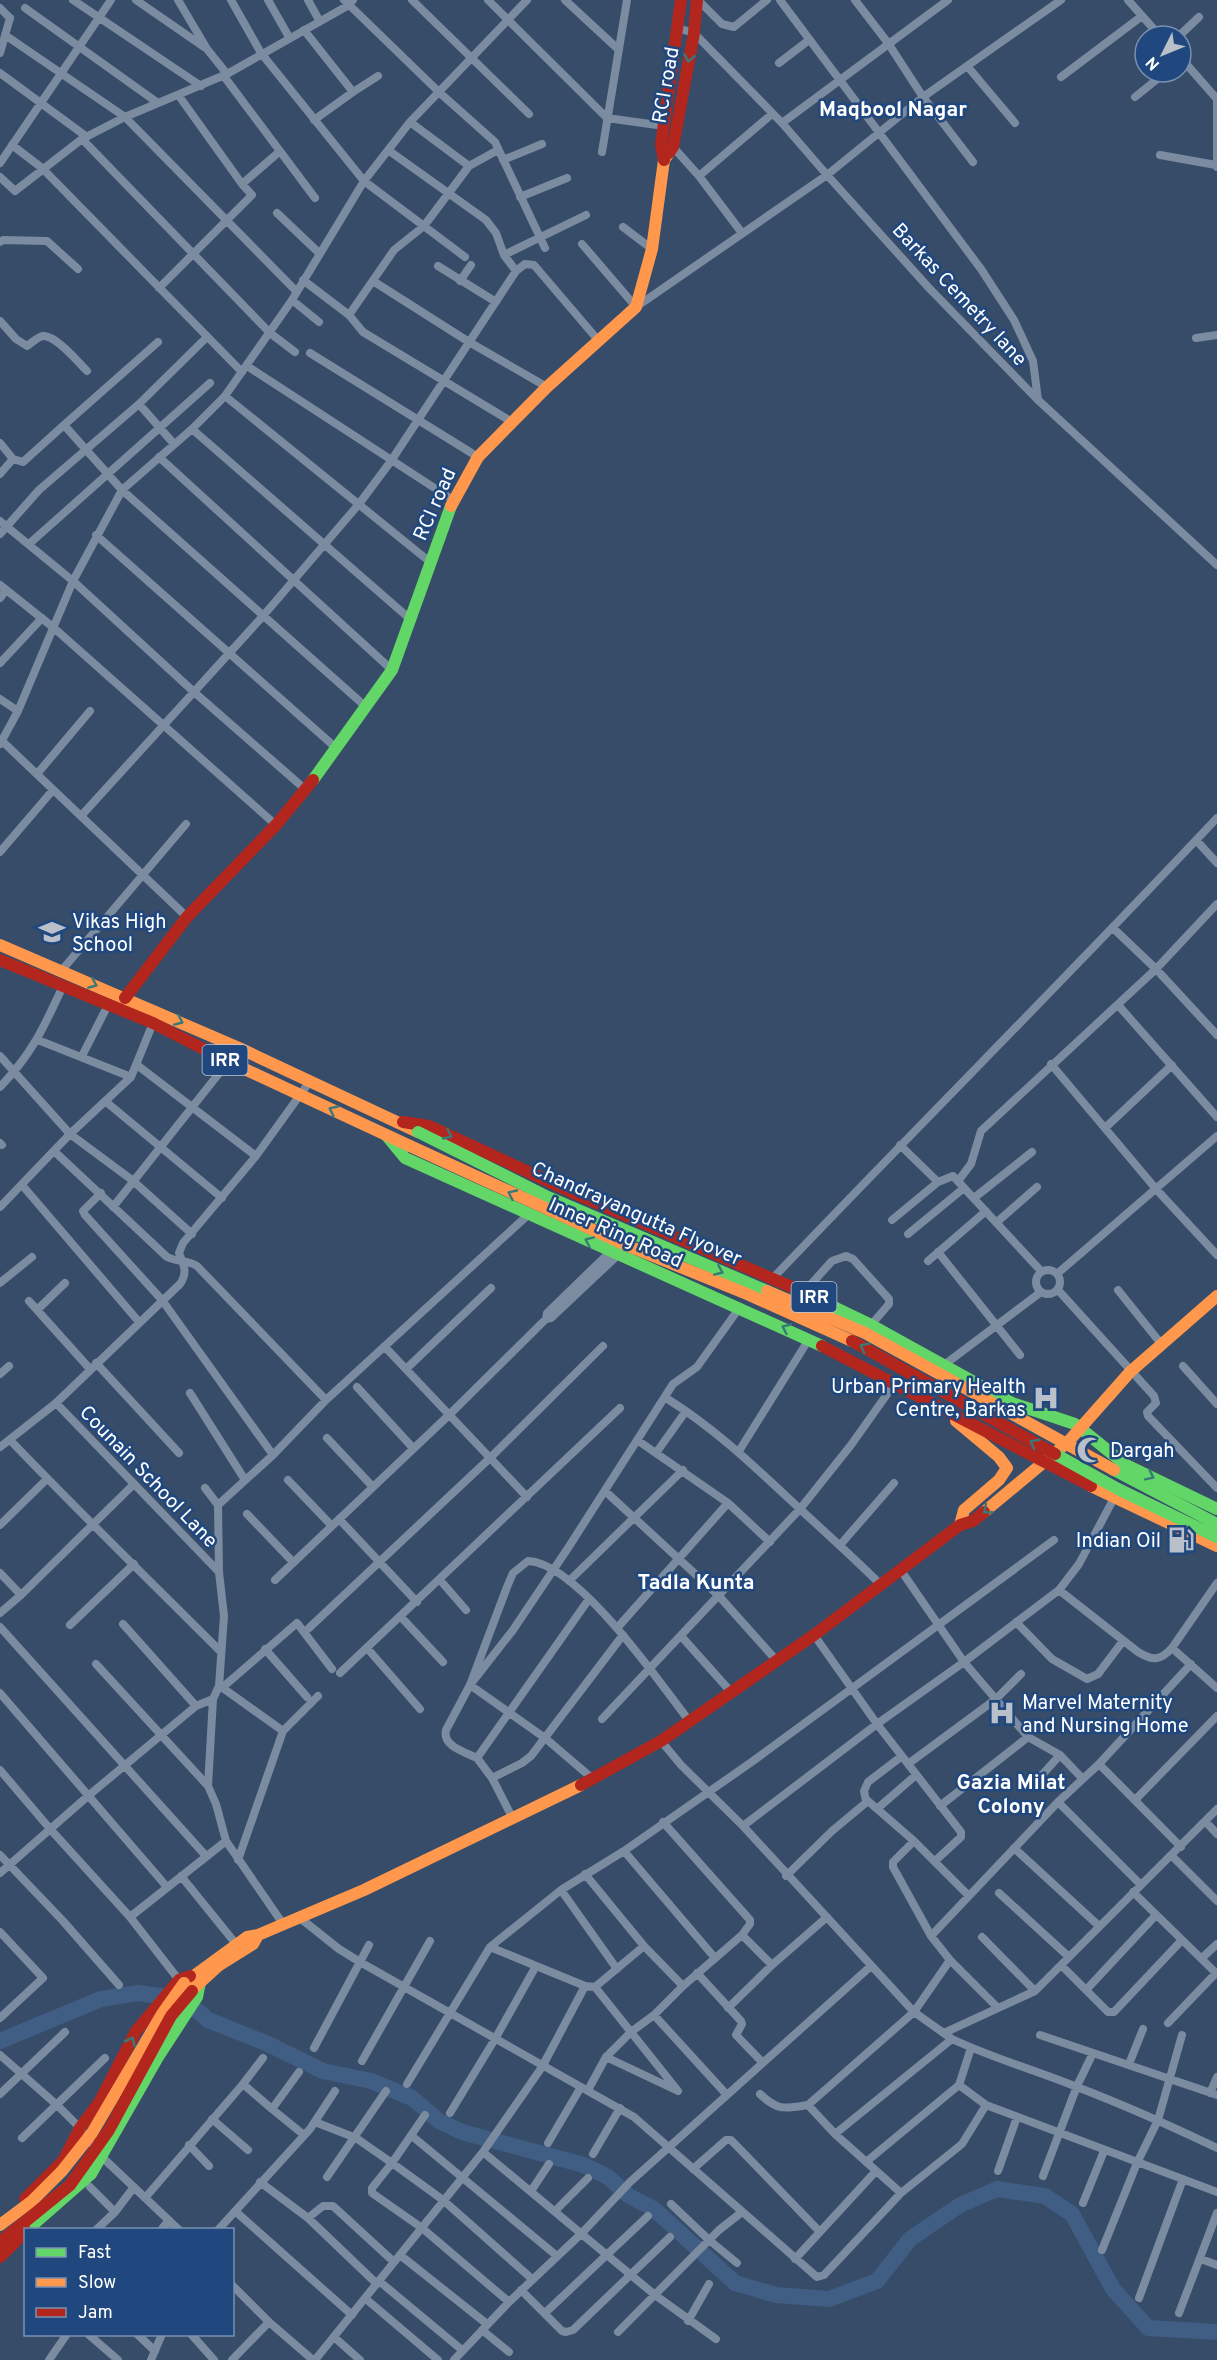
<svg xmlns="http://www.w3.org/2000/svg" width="1217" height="2360" font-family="Overpass,sans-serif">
<rect width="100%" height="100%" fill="#364c69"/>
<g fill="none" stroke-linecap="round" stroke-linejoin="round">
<path stroke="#405d84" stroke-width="16" d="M0 2041 101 1999 138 1993 175 1998 199 2012 208 2020 268 2044 323 2071 371 2081 412 2098 439 2121 462 2132 584 2165 608 2177 629 2196 654 2209 735 2283 776 2295 829 2299 877 2281 910 2239 960 2205 997 2189 1045 2196 1072 2214 1113 2289 1148 2328 1217 2332"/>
<path stroke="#7c8ca0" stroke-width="8" d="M73 0 201 86
M136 0 204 47
M178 0 207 49 227 74
M231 0 261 53 364 181 465 257
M268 0 289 37
M308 0 319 20
M344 0 440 93 495 142 545 248
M412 0 529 114
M488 0 607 118 664 126
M565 0 619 50
M698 0 722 24 734 27 767 0
M780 0 981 269 1014 320 1033 361 1038 400
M855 0 888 43 923 97 973 162
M1128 0 1160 36
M0 8 10 18
M25 8 158 103
M677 28 694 33 782 123 827 175 929 288 1038 400 1217 565
M304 30 353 92 378 76
M5 35 125 117 296 291
M1179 36 1199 17
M0 53 10 18
M1181 58 1217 99
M779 63 809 40
M968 67 1015 123
M0 73 87 137
M223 75 315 198
M1061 77 1142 16
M1135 97 1166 72
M1217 97V167
M314 120 353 92
M410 122 469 166 498 150
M782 123 948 0
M82 139 270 333 295 352
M12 145 42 168 242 372
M670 147H673L699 176 742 233
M388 150 486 220 496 233 504 255 516 271 525 264 534 265 598 340
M602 152 627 0
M1160 155 1216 165
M503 160 542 144
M0 163 111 0
M699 176 772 114
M0 177 15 191 82 139 125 117 227 74 349 5 353 0
M242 184 279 152
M520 197 567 178
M277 213 319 253
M623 227 652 249
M0 242 3 240 47 241 78 269
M582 244 636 307 827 175 923 97 1061 0
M504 255 586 215
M438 266 496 302
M303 280 349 315 363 332 512 422
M373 281 469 342 547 387
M460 281 471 265
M159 288 252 195 242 184 179 96
M292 300 319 322
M349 315 394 250 424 226 469 166
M0 321 16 339 27 346C32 343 37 337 43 336 56 335 78 362 87 371
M1196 338 1217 335
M310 353 478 457
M247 366 453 500
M225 396 430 562
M139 404 174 444
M64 425 158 342
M192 429 410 619
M0 443 13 459 23 462 64 425 122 490 365 706
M159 457 392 670
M0 474 13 459
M0 521 73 581 194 692 306 790
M0 534 39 490 139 404 207 337
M96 535 335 747
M29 544 210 383
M0 585 54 628 276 825
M0 598 6 590
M0 663 42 618
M0 699 18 711
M2 741 187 917
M0 744 18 711 73 581 122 490 192 429 225 396 292 300 364 181 410 122 527 0
M37 774 90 711
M81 816 263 616 359 504 391 461 516 271
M1196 840 1217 863
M0 852 53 790
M1113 928 1156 969 1217 1035
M62 970 186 824
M1118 1005 1217 1117
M38 1040 131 1077
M0 1056 70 1134 132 1180 192 1234
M82 1056 108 1005
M1051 1064 1156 1189 1217 1255
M137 1065 256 1156
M0 1087C32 1054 44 1027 63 986
M105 1101 222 1198
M1105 1128 1172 1065
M0 1143 2 1145
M900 1145 938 1182 953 1176 1041 1271
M54 1151 167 1257C177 1262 188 1260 197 1266L326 1400
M958 1181 971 1164 981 1131 1156 969 1217 904
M22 1185 139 1322
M101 1193 83 1211 85 1215 162 1300 273 1455
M974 1198 1032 1152
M0 1207 70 1134 131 1077 153 1023
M113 1207 228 1062
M892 1220 938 1182
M997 1222 1037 1187
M908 1234 964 1188
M938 1252 1020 1355
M928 1261 986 1211
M1036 1282a12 12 0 1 1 24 0a12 12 0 1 1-24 0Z
M1058 1273 1217 1136
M773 1278C920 1124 1071 973 1217 818
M0 1283 32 1257
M1058 1290 1154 1396 1156 1403 1147 1412 1148 1416 1217 1488
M1118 1290 1162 1345
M804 1292 832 1261 846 1256 853 1259 889 1299V1304L871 1325
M29 1301 90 1369
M37 1310 65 1283
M546 1319 547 1313 611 1251
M385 1347 527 1497
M96 1363 179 1453
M944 1365 1041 1292
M1183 1366 1217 1404
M406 1369 491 1288
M0 1374 9 1366
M357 1387 413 1448
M190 1393 245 1480
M666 1398C716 1429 757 1469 800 1509 827 1534 854 1558 880 1584
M56 1403 219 1572
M327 1438 373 1487
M10 1440C79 1512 150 1581 220 1651
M637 1440 728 1503 770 1542
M0 1447 56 1403 180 1284C188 1273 184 1265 179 1253L183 1243 256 1156 310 1081
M739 1451 809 1339
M656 1453 686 1411
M288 1480 332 1526
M205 1488 218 1505 219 1572 224 1616 219 1686 213 1699 208 1786 216 1804 226 1841 283 1924
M605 1491 718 1595 776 1660
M218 1505 273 1455 326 1400 529 1214
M247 1514 293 1562
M339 1519 417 1602
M0 1525 47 1479
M841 1544 894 1483
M900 1569 964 1662 1028 1737 1060 1755 1082 1778
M0 1573 21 1595
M275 1580 449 1415 546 1319 551 1318 618 1255
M440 1580 466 1610
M569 1581 683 1470
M1059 1590 1138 1652C1153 1661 1160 1661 1172 1648L1217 1688
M589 1599 477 1758C465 1752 442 1746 446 1730L470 1685 507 1587 513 1573 528 1561C578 1563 660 1683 690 1722
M0 1613 21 1595 134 1484
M401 1617 443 1662
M1016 1622 1052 1659 1087 1679 1098 1674 1123 1641
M123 1624 196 1706
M70 1625 134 1564
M0 1627 206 1856
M618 1627 728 1503
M309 1628 490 1458 603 1346
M814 1635 877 1724 961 1832V1837L935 1861
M681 1636 731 1692
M367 1648 420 1709
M1172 1648 1217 1583
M265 1649 307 1697
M96 1664 208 1786
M340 1673 620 1408
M220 1686 283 1731
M223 1687 297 1623 332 1669
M0 1693 167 1887
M602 1719 800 1509 851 1445 895 1383
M661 1741 681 1765 743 1826 914 2012 808 2105
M477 1758 492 1778 512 1817
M908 1764 996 1699 1021 1674
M1099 1764 1181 1847
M0 1770 51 1830 130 1917 179 1980
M492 1778 522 1763 531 1756 623 1635
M593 1779 545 1738 470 1685 513 1630 568 1548 673 1384 697 1367 740 1307
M1032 1786 1060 1755
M1135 1800 1217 1716
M866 1801 864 1791 868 1782 902 1756
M1058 1802 1141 1885
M940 1806 1028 1737
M878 1808 916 1775
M1205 1821 1217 1834
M743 1826 877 1724 964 1662 1059 1590 1079 1564 1114 1498
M1014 1848 1099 1926
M624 1851 715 1958
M0 1855 63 1921 119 1985
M1172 1856 1217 1901
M238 1860 283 1731 318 1696
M0 1873 88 1796 196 1706 213 1699
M585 1874 644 1946 683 1986
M181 1876 236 1944
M786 1876 832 1831 868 1801 914 1841 969 1896
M561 1890 617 1969
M1133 1892 1217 1974
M999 1893 1069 1957
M130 1917 226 1841
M300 1918 339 1949 360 1962 634 2117 817 2277 824 2275 901 2193 962 2144 986 2105
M0 1932 43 1978 0 2018
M742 1935 772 1965
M931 1936 1058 1802 1099 1764 1191 1664
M982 1937 1035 1991
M490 1947 561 1890 624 1851 753 1761 1054 1540
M1202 1958 1217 1944
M950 1960 998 2008
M1061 1965 1108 2012H1114L1182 1940
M697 1973 741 2021 742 2024 736 2035 762 2062
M585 1986 542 2067 483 2152 655 2295 716 2339
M595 1987 644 1946
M1086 1990 1156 1915
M728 2008 772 1965 827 1917
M654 2015 683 1986 742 1935 750 1924V1920L663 1822
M1168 2023 1216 1973
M944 2033 1035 1991 1217 1809
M1040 2035 1217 2095
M952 2039C992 2058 1035 2070 1077 2087 1124 2105 1171 2126 1217 2148
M314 2048 369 1945
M0 2055 57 2105 80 2128 101 2156 179 2230
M606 2057 678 2091
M362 2061 430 1941
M1129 2064 1143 2029
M299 2072 272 2109 304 2135
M243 2084 272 2109
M407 2084 490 1947 585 1986 595 1987 678 2091
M959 2085 986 2105 1217 2192
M588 2090 606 2057 631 2032 654 2015 727 2095
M1210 2093 1217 2077
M0 2094 65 2032
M760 2094C778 2111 784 2109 808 2105L835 2134 901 2193
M450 2113 495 2039 536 1966
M212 2119 248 2150
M315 2122 356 2138 392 2163 425 2115
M835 2134 952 2039 914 2012 950 1960 931 1936 893 1867V1862L914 1841
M412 2136 557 2256
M22 2138 105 2058
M548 2143 581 2087
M189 2145 209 2166
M593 2154 620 2108
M866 2162 959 2085 971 2048
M693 2169 726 2140H731L820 2232
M998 2171 1017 2117
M1043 2176 1077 2086 1093 2053
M327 2177 386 2091
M260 2182 308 2218 377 2284
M90 2187 115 2212
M531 2191 549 2164
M145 2198 243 2084 263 2058
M1083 2203 1104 2151
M671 2204 709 2240 737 2263
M235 2211 352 2315
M555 2211 588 2178
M308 2218 323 2206H333L394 2262
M96 2230 115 2212 134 2187
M161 2230 169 2220
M218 2230 310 2129 335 2091
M1102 2250 1137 2163 1158 2120 1182 2035
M400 2255 487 2324
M795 2259 876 2171
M1201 2259 1217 2265
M379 2281 462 2350
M232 2285 269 2322 313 2360
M521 2290 562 2331 566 2332 573 2330 670 2237
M1139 2298 1183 2179
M366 2299 438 2360
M509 2302 422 2228 372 2193V2188L392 2163 443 2200 532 2279
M545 2313 648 2216
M1179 2313 1217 2213
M688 2321 709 2284
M482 2330 509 2352
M618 2332 719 2230 742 2212
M88 2334 118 2360
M137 2334 155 2351
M191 2334 214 2360
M334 2337 360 2360
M49 2360 67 2334
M151 2360 162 2334
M232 2360 269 2322
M315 2360 483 2152
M454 2360 509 2302 582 2233 630 2182 871 1966"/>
<path stroke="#63d668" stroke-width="12" d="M313 780 392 670 451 506
M386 1135 405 1158 822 1346
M794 1288 871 1325 1012 1403 1075 1424 1126 1465 1217 1509
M27 2230 91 2174 158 2057 197 1997 200 1982"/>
<path stroke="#ff974d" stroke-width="12" d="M451 506 478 457 547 387 636 307 652 249 664 160 669 153
M0 945 239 1048 418 1132
M225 1060 410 1146
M956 1421 999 1457 1007 1468 999 1480 964 1510 960 1525
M1091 1486 1217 1546
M984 1512 1068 1442 1130 1372 1217 1296
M184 1983 247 1937 258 1935 364 1890 581 1785
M195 1987 218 1966 253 1944 258 1935"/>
<path stroke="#b3261e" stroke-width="12" d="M669 153 673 147 694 33 697 0
M664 160 661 145 681 0
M0 960 153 1023 225 1060
M125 998 187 917 276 825 313 780
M403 1122 429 1126 576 1194 794 1288
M822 1346 1091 1486
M581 1785 661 1741 814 1635 960 1525 973 1521 984 1512
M25 2199 63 2161 80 2128 100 2101 136 2031 179 1980 190 1976
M0 2257 26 2231"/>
<path stroke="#63d668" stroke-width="12" d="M418 1132 548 1197 767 1291
M1055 1454 1118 1489 1217 1537
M1114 1470 1217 1524"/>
<path stroke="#ff974d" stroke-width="12" d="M410 1146 626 1245 747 1294 852 1341
M767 1291 865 1333 1114 1470
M0 2225 32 2201 62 2171 92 2133 162 2014 184 1983"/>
<path stroke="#b3261e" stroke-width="12" d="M852 1341 1055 1454
M0 2242 70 2185 109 2130 171 2016 192 1991"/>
</g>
<defs><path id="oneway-chevron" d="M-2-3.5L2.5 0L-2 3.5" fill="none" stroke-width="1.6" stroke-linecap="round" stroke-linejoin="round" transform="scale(1.5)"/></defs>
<g stroke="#377a77">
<use href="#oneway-chevron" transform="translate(689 58) rotate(100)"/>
<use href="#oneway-chevron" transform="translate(93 984) rotate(23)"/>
<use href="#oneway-chevron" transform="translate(179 1021) rotate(24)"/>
<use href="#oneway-chevron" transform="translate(333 1110) rotate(-155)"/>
<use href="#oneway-chevron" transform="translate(448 1135) rotate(25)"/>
<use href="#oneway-chevron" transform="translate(512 1194) rotate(-155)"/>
<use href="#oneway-chevron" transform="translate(589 1241) rotate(-156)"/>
<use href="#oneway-chevron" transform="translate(719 1271) rotate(23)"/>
<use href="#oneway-chevron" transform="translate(786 1328) rotate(-155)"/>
<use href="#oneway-chevron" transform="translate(864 1347) rotate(-153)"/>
<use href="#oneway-chevron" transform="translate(1034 1443) rotate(-151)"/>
<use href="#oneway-chevron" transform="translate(1150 1476) rotate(26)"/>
<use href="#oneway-chevron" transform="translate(987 1510) rotate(141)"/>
<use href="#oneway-chevron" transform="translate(131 2041) rotate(-64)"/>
</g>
<defs>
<g id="school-bare" transform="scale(2.07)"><path d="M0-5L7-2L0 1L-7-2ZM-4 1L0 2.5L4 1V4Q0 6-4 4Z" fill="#b9c0ca" stroke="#20487f" stroke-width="2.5" paint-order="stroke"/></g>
<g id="hospital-bare" transform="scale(2.07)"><path d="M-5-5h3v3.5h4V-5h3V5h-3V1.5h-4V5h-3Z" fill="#b9c0ca" stroke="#20487f" stroke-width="2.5" paint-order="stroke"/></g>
<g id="mosque-bare" transform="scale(2.07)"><path d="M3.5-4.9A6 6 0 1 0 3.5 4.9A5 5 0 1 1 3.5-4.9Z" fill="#b9c0ca" stroke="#20487f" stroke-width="2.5" paint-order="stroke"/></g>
<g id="fuel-bare" transform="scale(2.07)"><path d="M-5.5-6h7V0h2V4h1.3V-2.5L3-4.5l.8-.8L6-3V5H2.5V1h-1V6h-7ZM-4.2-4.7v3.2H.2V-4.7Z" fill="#b9c0ca" stroke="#20487f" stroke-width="2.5" paint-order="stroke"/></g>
</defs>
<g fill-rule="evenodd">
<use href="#school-bare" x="52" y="932"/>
<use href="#hospital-bare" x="1046" y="1398"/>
<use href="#mosque-bare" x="1090" y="1450"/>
<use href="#fuel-bare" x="1181" y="1540"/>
<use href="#hospital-bare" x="1002" y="1713"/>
</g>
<g text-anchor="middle" stroke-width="5" stroke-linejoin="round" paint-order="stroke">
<g fill="#20487f" stroke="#bcc8d9" stroke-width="1.5">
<rect x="202.5" y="1045" width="45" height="30" rx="4.5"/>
<rect x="791.5" y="1282" width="45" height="30" rx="4.5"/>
</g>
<g font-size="18" font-weight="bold" fill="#fff">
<text x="225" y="1066">IRR</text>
<text x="814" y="1303">IRR</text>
</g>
<g font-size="20" fill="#fff" stroke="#20487f">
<text transform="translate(665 85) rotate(-80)" y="7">RCI road</text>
<text transform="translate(960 294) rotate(47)" y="7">Barkas Cemetry lane</text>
<text transform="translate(434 504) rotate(-66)" y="7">RCI road</text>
<text transform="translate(637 1213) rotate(24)" y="7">Chandrayangutta Flyover</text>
<text transform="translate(616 1232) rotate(24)" y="7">Inner Ring Road</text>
<text transform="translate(149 1476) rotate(46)" y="7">Counain School Lane</text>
</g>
<g font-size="20" fill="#fff" stroke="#20487f" text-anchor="start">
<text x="72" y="928">Vikas High<tspan x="72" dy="23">School</tspan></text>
<text x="1026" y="1393" text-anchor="end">Urban Primary Health<tspan x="1026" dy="23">Centre, Barkas</tspan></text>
<text x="1110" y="1457">Dargah</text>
<text x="1161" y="1547" text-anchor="end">Indian Oil</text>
<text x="1022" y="1709">Marvel Maternity<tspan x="1022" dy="23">and Nursing Home</tspan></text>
</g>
<g font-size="21" font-weight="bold" fill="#fff" stroke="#20487f">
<text x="893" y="116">Maqbool Nagar</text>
<text x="696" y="1589">Tadla Kunta</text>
<text x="1011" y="1789">Gazia Milat<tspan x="1011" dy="24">Colony</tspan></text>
</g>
</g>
<rect x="24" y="2228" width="210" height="108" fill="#20487f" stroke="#7991b2" stroke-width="1.5"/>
<rect x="36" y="2248" width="30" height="9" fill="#63d668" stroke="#7991b2" stroke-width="1.5"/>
<text x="78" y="2258" font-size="18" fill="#ffffff">Fast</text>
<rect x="36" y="2278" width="30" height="9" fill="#ff974d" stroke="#7991b2" stroke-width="1.5"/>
<text x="78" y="2288" font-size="18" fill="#ffffff">Slow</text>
<rect x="36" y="2308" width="30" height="9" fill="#b3261e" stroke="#7991b2" stroke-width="1.5"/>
<text x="78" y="2318" font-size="18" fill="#ffffff">Jam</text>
<g transform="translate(1163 54) rotate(227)"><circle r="28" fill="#20487f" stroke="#7991b2" stroke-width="1.5"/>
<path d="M0-4.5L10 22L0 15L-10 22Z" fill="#b9c0ca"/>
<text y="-9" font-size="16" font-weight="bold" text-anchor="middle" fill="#ffffff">N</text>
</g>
</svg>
